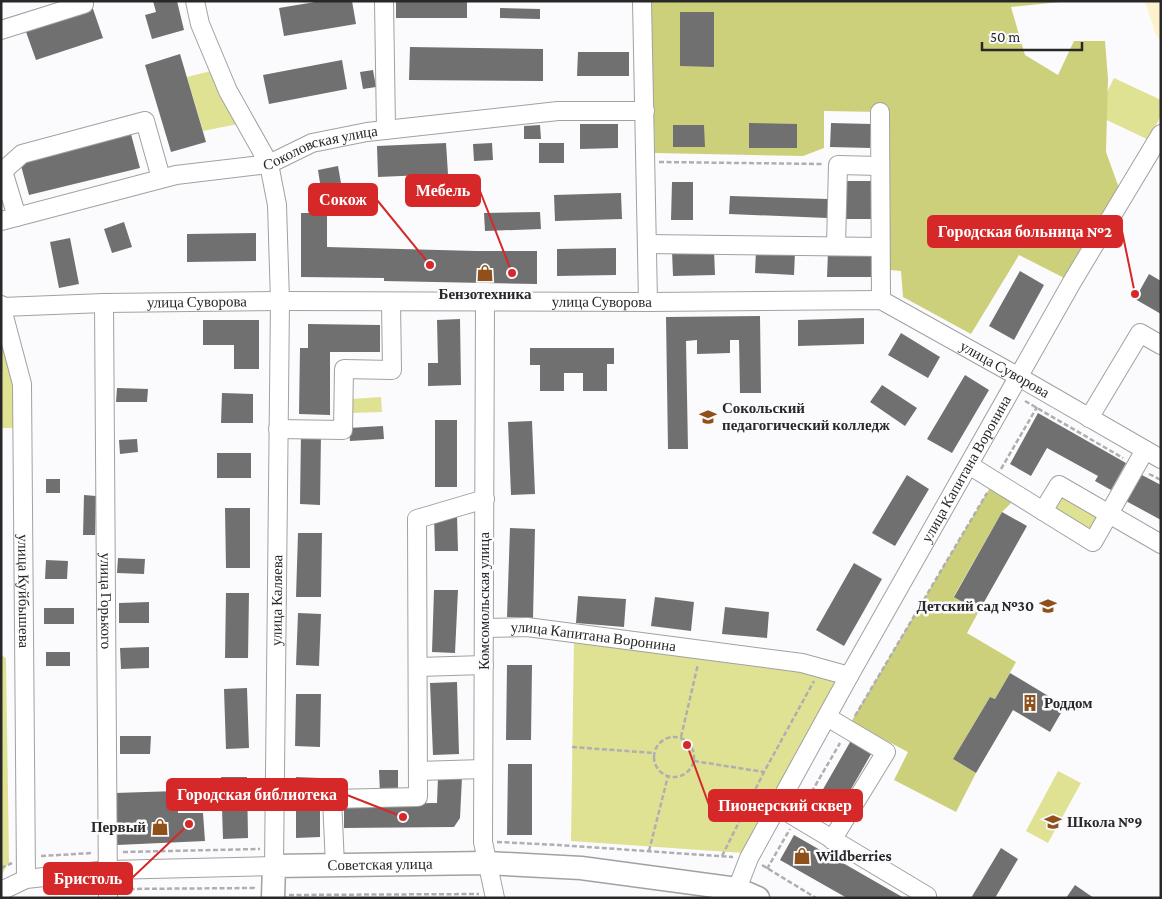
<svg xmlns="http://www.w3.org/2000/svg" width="1162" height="899" font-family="'Crimson Pro',serif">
<rect width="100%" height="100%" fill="#fbfbfd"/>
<path fill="#dfe293" d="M211 71 238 124 203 131 187 77Z
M1114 78 1161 100V115L1149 140 1096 115Z
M1 305 22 428H1Z
M381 397 382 412 351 413V399Z
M1059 485 1110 515 1093 542 1043 511Z
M574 637 801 667 839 680 743 853 571 841Z
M1 655 6 658 9 862 1 876Z
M1058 771 1081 783 1048 843 1026 831Z"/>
<path fill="#cdd07b" d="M650 1H1070L1011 7 1025 55 1058 75 1074 41H1105L1108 79 1106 152 1123 199 1072 282 1019 255 971 334 903 297 901 271 880 269V112L824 111V148L803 156 655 153Z
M994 481 1018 496 1002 512 954 596 979 611 967 633 1016 662 995 699 990 697 953 759 976 773 956 812 894 780 908 752 851 722Z"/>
<path fill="#fcf2cc" d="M1145 1H1161V41L1156 35Z"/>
<path fill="#717070" d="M153 1H177L184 30 152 39 145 15 156 12Z
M321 1H352L356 24 284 36 279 8Z
M396 1H467V18H396Z
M92 6 103 38 36 60 25 29Z
M500 8 540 9V19L500 18Z
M680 12H714V67L680 66Z
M410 47 543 49V81L409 80Z
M578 52H629V76H577Z
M180 54 206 142 171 152 145 65Z
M342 60 347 89 269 104 263 75Z
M373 70 376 87 363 89 360 72Z
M749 123 797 124V148H749Z
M831 123 871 124 870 148 830 147Z
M580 124H618V148L580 149Z
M540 125 541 139H524V126Z
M673 125H704L705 147H673Z
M131 134 140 168 29 195 20 162Z
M446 143 448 174 378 177 377 146Z
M492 143 493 160 474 161 473 144Z
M539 143H564V163H539Z
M338 166 345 206 324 209 318 170Z
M845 181H872V219H844Z
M672 182H693V220H671Z
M621 193 622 219 555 221 554 195Z
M730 196 828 199 827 218 729 214Z
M540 212 541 229 485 231 484 213Z
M301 213H327V247L476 251H537V284L384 281V278L301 277Z
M124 222 132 247 112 253 104 229Z
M256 233V261L187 262V234Z
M70 238 79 284 59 288 50 242Z
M616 248V275L557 276V249Z
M714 250 715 275 673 276 672 251Z
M756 250 795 252 794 275 755 273Z
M828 252H871V277H827Z
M1020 271 1044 285 1014 340 989 326Z
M1149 274 1161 281V314L1135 299Z
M760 316 761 393H740L739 340H730V353L697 354V340L686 341 688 449H668L666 317Z
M864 318V344L798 346V320Z
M460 319 461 385 428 386V363H438L437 320Z
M203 320H259V369H234V345H203Z
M308 324 380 325V352H330V415L299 414 300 348H308Z
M901 333 940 357 928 378 888 355Z
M530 348H614V364H607V391H583V373H564V391H540V365H530Z
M965 375 989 390 952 453 927 439Z
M882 385 917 408 905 426 870 402Z
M117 388 148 389 147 402H116Z
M222 393 253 394V423H221Z
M1038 413 1126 463 1111 490 1095 481 1098 476 1047 448 1031 476 1010 464Z
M435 420H457V487H435Z
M532 421 535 494 511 495 508 422Z
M383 426 384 439 350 441 349 428Z
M301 433 321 434 320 505 300 504Z
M137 439 138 452 120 454 119 440Z
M217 453H251V478H217Z
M1140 474 1161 485V520L1126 501Z
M907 475 929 489 895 546 872 533Z
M46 479H60V493H46Z
M84 495 96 496 95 535H83Z
M225 508H250V568H226Z
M1002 512 1027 526 979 611 954 597Z
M457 515 458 551H435L434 516Z
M510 528 535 529 533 618 507 617Z
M298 533H322L321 597H296Z
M118 558 145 559 144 574 117 573Z
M46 560 68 561 67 579H45Z
M854 563 882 579 844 646 816 630Z
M434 590H458L455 653 432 652Z
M226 593H249L248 658H225Z
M578 596 626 599 624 627 576 623Z
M655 597 694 602 691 631 651 626Z
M149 602V623H119V603Z
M725 607 769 612 767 638 722 634Z
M44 608H74V624H44Z
M298 613 321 614 319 666 296 665Z
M149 647V668L121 669 120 648Z
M46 652H70V666H46Z
M507 665H532L531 740H506Z
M1010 673 1065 706 1050 732 1013 710 976 773 953 759 990 697 995 699Z
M457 682 459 754 433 755 430 683Z
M247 688 249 748 226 749 224 689Z
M296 694H321L320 747 295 746Z
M120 736H151L150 754H120Z
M853 737 874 749 839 810 818 798Z
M508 764H532V835H507Z
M379 770H398V795L380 794Z
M221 777H247L248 838 223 839Z
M296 777 320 778V837L296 838Z
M438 777H462L460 818 454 827 344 828V804L437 803Z
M177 791 178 813H203L205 841 117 845 115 793Z
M794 835 904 898H847L780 860Z
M1001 848 1018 859 995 898H971Z
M1075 885 1088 894 1094 898H1066Z"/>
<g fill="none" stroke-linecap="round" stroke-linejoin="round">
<g stroke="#a1a1a2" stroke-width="20">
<g id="minor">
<path d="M384 1 386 130"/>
<path d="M642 1 648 302"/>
<path d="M1 30 84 4"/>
<path d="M880 112 881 300"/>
<path d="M17 217 3 171 22 154 145 121 161 178"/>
<path id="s1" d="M1 221 176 175 269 164 312 143 367 132 558 111H645"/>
<path d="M647 244 880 247"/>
<path d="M836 246 838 165 880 166"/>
<path d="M485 302 483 842 495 898"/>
<path id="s2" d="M104 303 108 898"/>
<path id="s3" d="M1 305 22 384 26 879"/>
<path id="s4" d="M2 307 104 303 280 301 648 302 881 300 1019 377 1161 459"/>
<path d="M1089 418 1140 333 1161 345"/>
<path d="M278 429 343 430 344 369 392 370 391 302"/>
<path d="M969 465 1043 511 1059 485 1161 544"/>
<path d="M1043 511 1093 542 1145 450"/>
<path id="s5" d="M484 628 527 627 802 663 849 676"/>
<path d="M418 667 484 665"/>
<path d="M827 717 886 752 832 840"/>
<path d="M418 771 483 769"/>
<path d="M777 806 927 896"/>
<path d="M335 865 332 799 418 797 417 519 485 499"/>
<path id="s6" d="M737 889 749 858 849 676 1072 282 1161 134"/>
<path id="s7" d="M1 891 26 879 108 870 274 866 280 301 277 205 269 164 228 91 200 24 195 1"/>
</g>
</g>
<g stroke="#a1a1a2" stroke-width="25">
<g id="major">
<path id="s8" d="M273 898 274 866 487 863 581 868 737 889 758 898"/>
</g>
</g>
<path stroke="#afafb1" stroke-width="2.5" stroke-dasharray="5 2.5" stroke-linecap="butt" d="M659 162 824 164
M1025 401 1123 458
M1001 469 1037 407
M1149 474 1161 480
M855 716 987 493
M654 757a20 20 0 1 1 40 0a20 20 0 1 1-40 0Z
M681 737 698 664
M572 747 654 753
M694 761 764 772
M804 805 840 743
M497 842 558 845 733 857
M649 851 668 776
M123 852 260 849
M41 856 93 853
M722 856 764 772 814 681
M762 865 816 898
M1 868 12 863
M767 869 790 829
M122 889 254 888V891
M289 895 479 894"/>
<use href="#minor" stroke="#fff" stroke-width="18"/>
<use href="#major" stroke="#fff" stroke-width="22"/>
</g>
<defs>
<g id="shop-bare" transform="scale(1.35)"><path d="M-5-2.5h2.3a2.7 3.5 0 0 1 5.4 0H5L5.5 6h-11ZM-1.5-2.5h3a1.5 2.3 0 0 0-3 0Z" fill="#905019" stroke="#fbfbfd" stroke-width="2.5" paint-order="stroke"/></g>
<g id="university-bare" transform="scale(1.35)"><path d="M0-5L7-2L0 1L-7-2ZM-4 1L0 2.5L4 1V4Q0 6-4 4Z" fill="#905019" stroke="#fbfbfd" stroke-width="2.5" paint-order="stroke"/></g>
<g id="school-bare" transform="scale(1.35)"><path d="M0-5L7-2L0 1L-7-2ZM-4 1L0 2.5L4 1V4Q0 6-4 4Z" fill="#905019" stroke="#fbfbfd" stroke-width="2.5" paint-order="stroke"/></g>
<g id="building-bare" transform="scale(1.35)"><path d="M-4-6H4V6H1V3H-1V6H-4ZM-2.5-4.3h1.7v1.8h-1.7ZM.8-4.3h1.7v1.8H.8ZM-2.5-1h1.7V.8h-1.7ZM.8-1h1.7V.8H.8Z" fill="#905019" stroke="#fbfbfd" stroke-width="2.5" paint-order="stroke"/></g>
</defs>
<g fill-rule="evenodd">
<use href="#shop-bare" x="485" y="273"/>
<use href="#university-bare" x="708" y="417"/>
<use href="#school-bare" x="1048" y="606"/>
<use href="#building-bare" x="1030" y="703"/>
<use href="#school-bare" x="1053" y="822"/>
<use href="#shop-bare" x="160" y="827"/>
<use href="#shop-bare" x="802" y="856"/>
</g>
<g text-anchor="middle" stroke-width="5" stroke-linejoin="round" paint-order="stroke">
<g font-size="15" fill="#282829" stroke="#fbfbfd">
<text dy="5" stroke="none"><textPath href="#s1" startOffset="329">Соколовская улица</textPath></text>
<text dy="5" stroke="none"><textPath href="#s4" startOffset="195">улица Суворова</textPath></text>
<text dy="5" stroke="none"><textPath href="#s4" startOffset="600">улица Суворова</textPath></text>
<text dy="5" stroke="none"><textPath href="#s4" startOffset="1021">улица Суворова</textPath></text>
<text dy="5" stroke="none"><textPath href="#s6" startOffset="479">улица Капитана Воронина</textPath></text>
<text dy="5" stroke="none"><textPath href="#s3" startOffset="289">улица Куйбышева</textPath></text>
<text dy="5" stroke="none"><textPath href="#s7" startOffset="542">улица Каляева</textPath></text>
<text dy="5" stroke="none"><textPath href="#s2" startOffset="298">улица Горького</textPath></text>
<text transform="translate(484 601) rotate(-90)" y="5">Комсомольская улица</text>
<text dy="5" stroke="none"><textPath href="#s5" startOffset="110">улица Капитана Воронина</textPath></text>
<text dy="5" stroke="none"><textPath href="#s8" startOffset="138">Советская улица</textPath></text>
</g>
<g font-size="15" font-weight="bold" fill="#282829" stroke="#fbfbfd" text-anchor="start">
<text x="485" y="299" text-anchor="middle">Бензотехника</text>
<text x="722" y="413">Сокольский<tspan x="722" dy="17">педагогический колледж</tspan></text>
<text x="1034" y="611" text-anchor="end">Детский сад №30</text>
<text x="1044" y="708">Роддом</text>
<text x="1067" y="827">Школа №9</text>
<text x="146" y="832" text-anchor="end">Первый</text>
<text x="816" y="861">Wildberries</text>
</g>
</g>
<path fill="none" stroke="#d62828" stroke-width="2" d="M512 273L480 191M430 265L377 200M1135 294L1122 231M403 817L347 795M687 745L709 805M189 824L132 878"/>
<g fill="#d62828" stroke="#fbfbfd" stroke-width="2">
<circle cx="512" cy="273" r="5"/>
<circle cx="430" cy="265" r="5"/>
<circle cx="1135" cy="294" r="5"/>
<circle cx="403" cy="817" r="5"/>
<circle cx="687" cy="745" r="5"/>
<circle cx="189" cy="824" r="5"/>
</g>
<g fill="#d62828" stroke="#d62828" stroke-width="2">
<rect x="406" y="175" width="74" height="31" rx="5"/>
<rect x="309" y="184" width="68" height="31" rx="5"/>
<rect x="928" y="216" width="194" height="31" rx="5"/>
<rect x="167" y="779" width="180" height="31" rx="5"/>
<rect x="709" y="790" width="153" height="31" rx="5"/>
<rect x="44" y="863" width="88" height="31" rx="5"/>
</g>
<g font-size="16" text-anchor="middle" font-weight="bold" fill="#fff">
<text x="443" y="196">Мебель</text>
<text x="343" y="205">Сокож</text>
<text x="1025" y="237">Городская больница №2</text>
<text x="257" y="800">Городская библиотека</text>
<text x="785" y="811">Пионерский сквер</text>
<text x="88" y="884">Бристоль</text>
</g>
<rect width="1162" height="899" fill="none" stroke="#282829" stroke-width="5"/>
<path d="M982 42v8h100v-8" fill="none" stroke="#282829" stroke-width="2.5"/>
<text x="990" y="42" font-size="15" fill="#282829" stroke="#fbfbfd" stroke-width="4" paint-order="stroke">50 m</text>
</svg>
